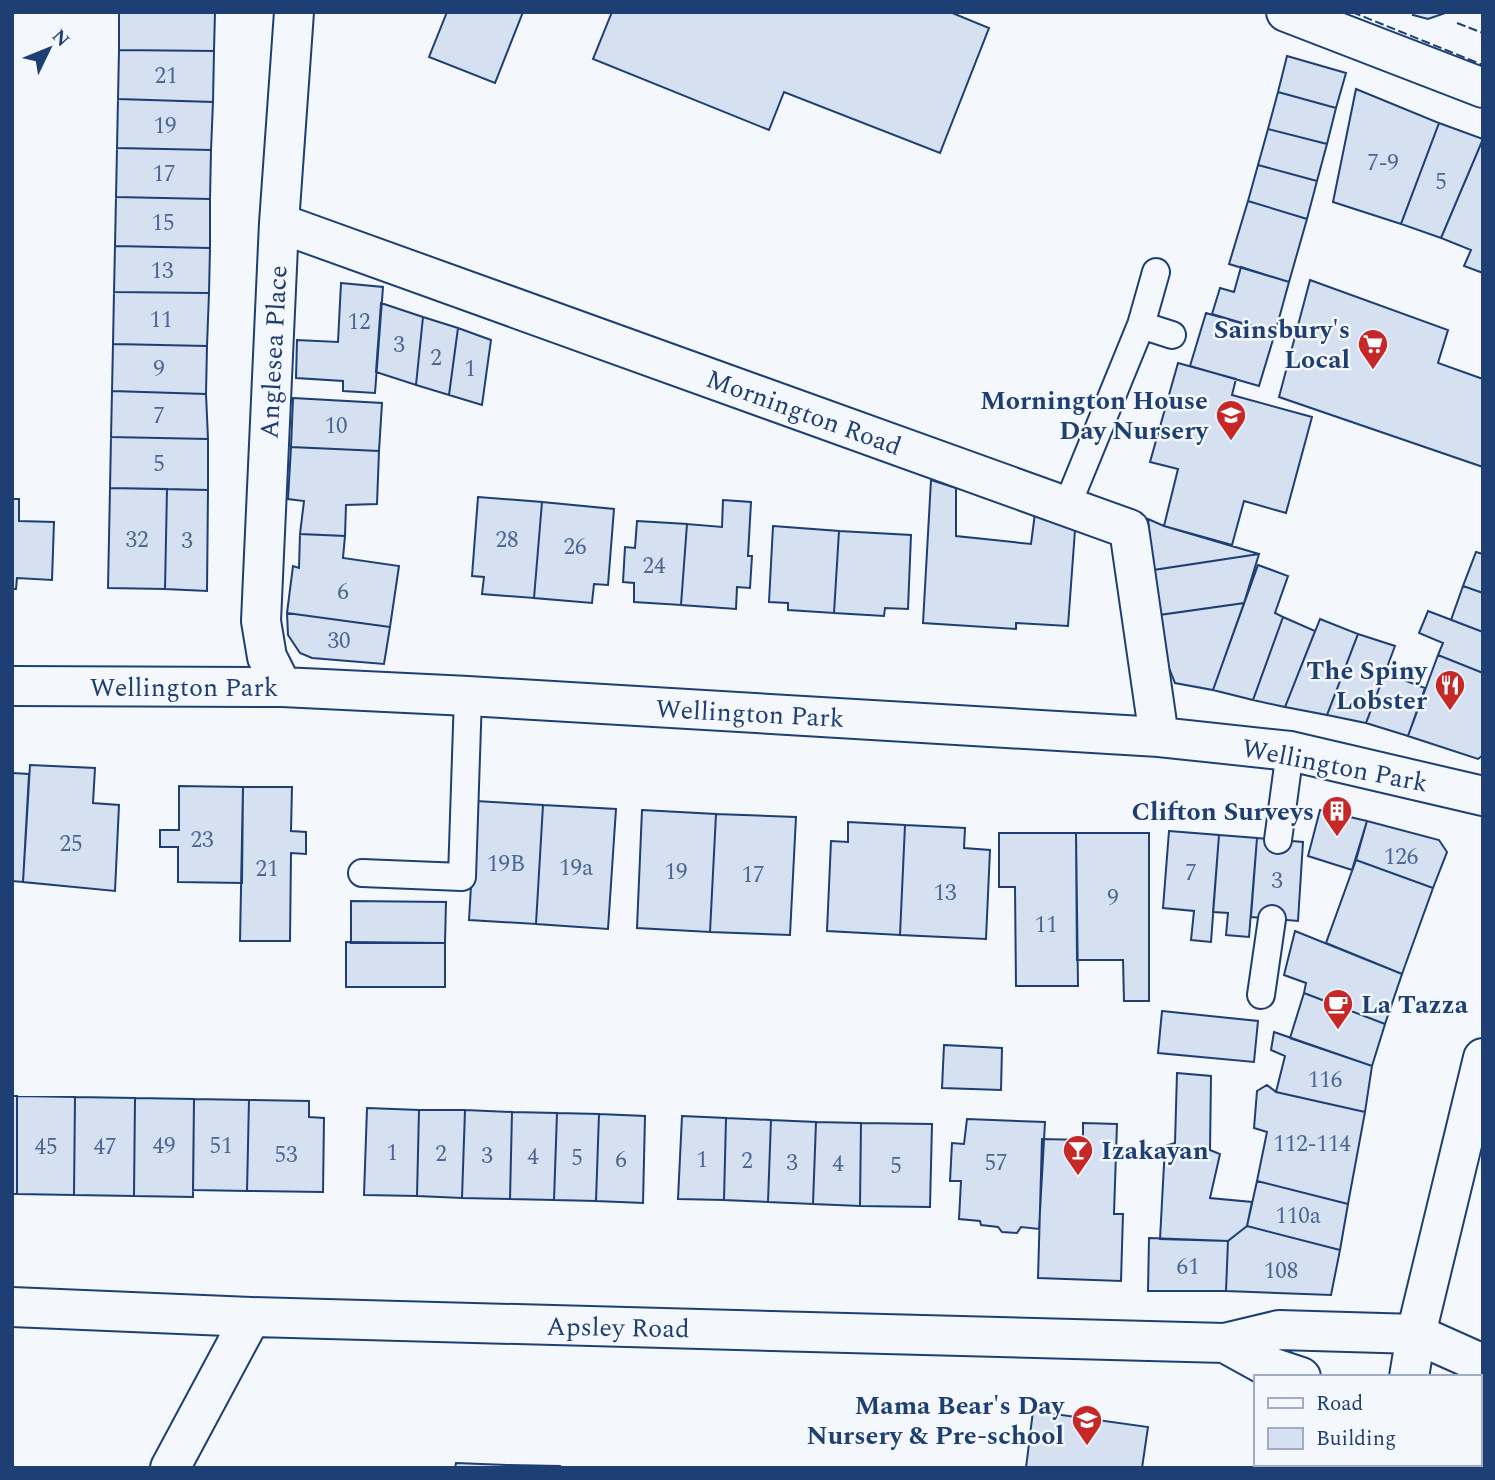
<svg xmlns="http://www.w3.org/2000/svg" width="1495" height="1480" font-family="Spectral,serif">
<rect width="100%" height="100%" fill="#f4f7fb"/>
<path fill="#d5e0f0" stroke="#1d3f73" stroke-width="2" d="M119 12H215L214 51 119 50Z
M447 12H523L495 83 429 57Z
M612 12H950L989 28 940 153 784 92 769 130 593 59Z
M1414 12H1448L1428 19 1413 15Z
M119 50 214 51 213 102 118 99Z
M1287 56 1346 73 1336 108 1278 92Z
M1356 89 1439 123 1401 224 1333 202Z
M1278 92 1336 108 1327 144 1268 129Z
M118 99 213 102 211 150 117 148Z
M1439 123 1483 139 1441 238 1401 224Z
M1268 129 1327 144 1317 181 1258 165Z
M1483 139V273L1464 266 1471 250 1441 238Z
M117 148 211 150 210 199 116 197Z
M1258 165 1317 181 1307 219 1248 201Z
M116 197 210 199V248L115 246Z
M1248 201 1307 219 1289 282 1229 264Z
M115 246 210 248 209 293 114 292Z
M1241 267 1289 282 1275 333 1212 314 1220 288 1234 292Z
M1310 280 1448 330 1438 363 1483 379V467L1279 397Z
M341 283 383 287 375 393 343 391V381L296 378 297 340 338 342Z
M114 292 209 293 207 346 113 344Z
M381 303 423 317 416 385 376 372Z
M1206 313 1275 333 1259 386 1190 366Z
M423 317 458 328 449 395 416 385Z
M458 328 491 340 482 405 449 395Z
M113 344 207 346 206 394 112 391Z
M1178 363 1236 379 1232 395 1312 417 1286 513 1244 501 1232 545 1164 526 1178 469 1150 462Z
M112 391 206 394 208 439 111 437Z
M293 398 382 403 379 451 291 447Z
M111 437 208 439V490L110 488Z
M291 447 379 451 377 504 346 505 345 536 300 534 304 501 288 499Z
M931 480 956 488V536L1031 544 1035 513 1075 530 1068 626 1016 623V629L923 623Z
M110 488 167 489 165 589 108 588Z
M167 489 208 490 207 591 165 589Z
M478 497 542 502 534 598 482 594 484 577 472 576Z
M12 499H19V521L54 522 52 580 17 578 16 589H12Z
M723 500 751 502 748 556H752L750 588 737 587 736 609 681 605 687 524 722 527Z
M542 502 614 509 608 585 594 584 592 603 534 598Z
M1148 519 1164 526 1259 554 1153 570Z
M637 521 687 524 681 605 634 602V583L623 582 625 547 635 548Z
M773 526 839 531 834 613 788 610V603L769 602Z
M839 531 911 535 908 609 885 608 884 616 834 613Z
M300 534 345 536 343 558 399 566 390 627 287 613 293 566 299 568Z
M1476 552 1483 554V593L1463 586Z
M1259 554 1244 603 1159 615 1153 570Z
M1258 565 1288 576 1275 613 1283 617 1253 700 1213 690Z
M1463 586 1483 593V632L1451 620Z
M1244 603 1213 690 1175 683 1167 663 1159 615Z
M1428 611 1483 632V673L1438 655 1443 643 1419 633Z
M287 613 390 627 384 664 312 658 300 653 288 635Z
M1283 617 1315 631 1285 707 1253 700Z
M1320 619 1358 634 1327 715 1285 707Z
M1358 634 1395 646 1366 723 1327 715Z
M1438 655 1483 673V755L1478 759 1408 736Z
M1385 673 1425 688 1408 736 1366 723Z
M30 765 95 768 93 803 119 805 115 891 23 882Z
M12 773 29 774 23 882 12 881Z
M179 786 243 787 242 883 178 882V847H160V830H179Z
M243 787H292L291 831 306 832V854L291 853 290 941H240Z
M476 801 543 805 536 924 469 920Z
M543 805 616 809 608 929 536 924Z
M642 810 716 814 710 932 637 928Z
M1320 810 1367 821 1352 870 1308 856Z
M716 814 796 817 790 935 710 932Z
M1367 821 1439 840 1447 852 1433 888 1356 860Z
M848 822 905 825 900 935 827 931 831 841 848 842Z
M905 825 965 828 964 848 990 850 986 939 900 935Z
M1169 831 1219 835 1211 942 1191 940 1194 911 1163 908Z
M999 833H1076L1078 986H1016L1015 887H999Z
M1076 833H1149V1001H1124L1123 960H1077Z
M1219 835 1257 838 1249 937 1226 935 1228 913 1213 912Z
M1257 838 1303 842 1298 921 1251 917Z
M1356 860 1433 888 1402 974 1326 943Z
M351 901 446 902 445 943H351Z
M1295 931 1402 974 1385 1024 1304 993 1306 983 1284 975Z
M346 942 445 943V987H346Z
M1304 993 1385 1024 1372 1066 1290 1038Z
M1162 1011 1258 1021 1254 1062 1158 1053Z
M1274 1032 1372 1066 1365 1112 1276 1092 1285 1056 1271 1050Z
M944 1045 1002 1048 1001 1090 942 1088Z
M1177 1073 1211 1076 1210 1150 1220 1154 1210 1198 1252 1202 1247 1226 1228 1241 1160 1239 1165 1146 1175 1143Z
M1267 1085 1276 1092 1365 1112 1348 1204 1257 1181 1267 1132 1254 1128 1257 1091Z
M12 1096H17V1194H12Z
M17 1096 75 1097 74 1195 17 1194Z
M75 1097 135 1098 134 1196 74 1195Z
M135 1098 194 1099 193 1197 134 1196Z
M194 1099 249 1100 247 1191 193 1190Z
M249 1100 309 1101V1117L324 1118 323 1192 247 1191Z
M367 1108 419 1110 417 1196 364 1195Z
M419 1110H465L462 1198 417 1196Z
M465 1110 512 1112 510 1199 462 1198Z
M512 1112 557 1113 554 1200 510 1199Z
M557 1113 599 1114 596 1201 554 1200Z
M599 1114 645 1116 643 1203 596 1201Z
M682 1116 726 1118 724 1200 678 1199Z
M726 1118 771 1120 768 1202 724 1200Z
M967 1119 1045 1122 1039 1229 1021 1227 1017 1233 1002 1232 998 1227 981 1225 980 1221 959 1219 961 1181H950L952 1143 964 1144Z
M771 1120 816 1122 813 1204 768 1202Z
M816 1122 861 1123 860 1206 813 1204Z
M861 1123 932 1124 930 1207 860 1206Z
M1083 1123 1117 1124 1114 1214H1123L1121 1281 1038 1278 1042 1139 1083 1140Z
M1257 1181 1348 1204 1340 1250 1247 1226Z
M1247 1226 1340 1250 1331 1295 1226 1291 1228 1241Z
M1149 1238 1228 1241 1226 1291H1148Z
M1033 1411 1148 1427 1142 1468H1026Z
M456 1463 506 1465V1468H455Z
M506 1465 561 1466 506 1468Z"/>
<g fill="none" stroke-linecap="round" stroke-linejoin="round">
<g stroke="#1d3f73" stroke-width="30">
<path id="lane" d="M1141 325 1172 335
M1067 506 1141 325 1156 272
M1278 840 1290 751
M362 873 462 877 468 696
M1261 995 1272 919"/>
</g>
<g stroke="#1d3f73" stroke-width="42">
<path id="street" d="M1286 12 1483 88
M279 223 1129 529 1159 737
M12 686 282 687 468 696 1159 737 1290 751 1483 796
M282 687 267 657 261 621 279 223 294 12
M12 1307 251 1317 1225 1343 1279 1330 1416 1334 1483 1364
M1225 1343 1265 1365 1301 1377
M170 1468 251 1317"/>
</g>
<g stroke="#1d3f73" stroke-width="42">
<path id="primary" d="M1409 1377 1416 1334 1483 1058
M1396 1468V1464"/>
</g>
<use href="#lane" stroke="#f4f7fb" stroke-width="26"/>
<use href="#street" stroke="#f4f7fb" stroke-width="38"/>
<use href="#primary" stroke="#f4f7fb" stroke-width="38"/>
<path stroke="#1d3f73" stroke-width="2" stroke-dasharray="9 3.5" stroke-linecap="butt" d="M1352 12 1483 65
M1457 23 1483 33"/>
<path stroke="#1d3f73" stroke-width="3.5" d="M1301 1468 1302 1464"/>
</g>
<defs>
<g id="supermarket-pin" transform="scale(1.575)"><path d="M0 17L-7.5 6A9.5 9.5 0 1 1 7.5 6Z" fill="#c62828" stroke="#f4f7fb"/><path d="M-6-5.5h2.5l.6 2H6L4.5 2H-2.5L-4.4-4H-6ZM-1.5 3.2a1.3 1.3 0 1 0 .1 0ZM3 3.2a1.3 1.3 0 1 0 .1 0Z" fill="#fff"/></g>
<g id="school-pin" transform="scale(1.575)"><path d="M0 17L-7.5 6A9.5 9.5 0 1 1 7.5 6Z" fill="#c62828" stroke="#f4f7fb"/><path d="M0-5L7-2L0 1L-7-2ZM-4 1L0 2.5L4 1V4Q0 6-4 4Z" fill="#fff"/></g>
<g id="restaurant-pin" transform="scale(1.575)"><path d="M0 17L-7.5 6A9.5 9.5 0 1 1 7.5 6Z" fill="#c62828" stroke="#f4f7fb"/><path d="M-5-6h1v4h1v-4h1v4h1v-4h1v5L-1.5 .5V6h-2V.5L-5-1ZM5-6V6H3V1.5H1.5Q1.5-4 5-6Z" fill="#fff"/></g>
<g id="building-pin" transform="scale(1.575)"><path d="M0 17L-7.5 6A9.5 9.5 0 1 1 7.5 6Z" fill="#c62828" stroke="#f4f7fb"/><path d="M-4-6H4V6H1V3H-1V6H-4ZM-2.5-4.3h1.7v1.8h-1.7ZM.8-4.3h1.7v1.8H.8ZM-2.5-1h1.7V.8h-1.7ZM.8-1h1.7V.8H.8Z" fill="#fff"/></g>
<g id="cafe-pin" transform="scale(1.575)"><path d="M0 17L-7.5 6A9.5 9.5 0 1 1 7.5 6Z" fill="#c62828" stroke="#f4f7fb"/><path d="M-5.5-4.5H6V0H3Q3 3.5 0 3.5H-2.5Q-5.5 3.5-5.5 0ZM3-3.2v2h1.7v-2ZM-6 4.5H4V6H-6Z" fill="#fff"/></g>
<g id="bar-pin" transform="scale(1.575)"><path d="M0 17L-7.5 6A9.5 9.5 0 1 1 7.5 6Z" fill="#c62828" stroke="#f4f7fb"/><path d="M-6-5H6L.8 .8V4.5H3.5V6h-7V4.5H-.8V.8Z" fill="#fff"/></g>
</defs>
<g fill-rule="evenodd">
<use href="#supermarket-pin" x="1373" y="344"/>
<use href="#school-pin" x="1231" y="415"/>
<use href="#restaurant-pin" x="1450" y="685"/>
<use href="#building-pin" x="1337" y="811"/>
<use href="#cafe-pin" x="1338" y="1004"/>
<use href="#bar-pin" x="1078" y="1150"/>
<use href="#school-pin" x="1087" y="1420"/>
</g>
<g text-anchor="middle" stroke-width="5" stroke-linejoin="round" paint-order="stroke">
<g font-size="23" fill="#4b6792">
<text x="166" y="83">21</text>
<text x="165" y="133">19</text>
<text x="1383" y="170">7-9</text>
<text x="164" y="181">17</text>
<text x="1441" y="189">5</text>
<text x="163" y="230">15</text>
<text x="162" y="278">13</text>
<text x="161" y="327">11</text>
<text x="359" y="329">12</text>
<text x="399" y="352">3</text>
<text x="436" y="365">2</text>
<text x="159" y="376">9</text>
<text x="470" y="376">1</text>
<text x="159" y="423">7</text>
<text x="336" y="433">10</text>
<text x="159" y="471">5</text>
<text x="137" y="547">32</text>
<text x="507" y="547">28</text>
<text x="187" y="548">3</text>
<text x="575" y="554">26</text>
<text x="654" y="573">24</text>
<text x="343" y="599">6</text>
<text x="339" y="648">30</text>
<text x="202" y="847">23</text>
<text x="71" y="851">25</text>
<text x="1401" y="864">126</text>
<text x="506" y="871">19B</text>
<text x="576" y="875">19a</text>
<text x="267" y="876">21</text>
<text x="676" y="879">19</text>
<text x="1191" y="880">7</text>
<text x="753" y="882">17</text>
<text x="1277" y="888">3</text>
<text x="945" y="900">13</text>
<text x="1113" y="905">9</text>
<text x="1046" y="932">11</text>
<text x="1325" y="1087">116</text>
<text x="1312" y="1151">112-114</text>
<text x="164" y="1153">49</text>
<text x="221" y="1153">51</text>
<text x="46" y="1154">45</text>
<text x="105" y="1154">47</text>
<text x="392" y="1160">1</text>
<text x="441" y="1161">2</text>
<text x="286" y="1162">53</text>
<text x="487" y="1163">3</text>
<text x="533" y="1164">4</text>
<text x="577" y="1165">5</text>
<text x="621" y="1167">6</text>
<text x="702" y="1167">1</text>
<text x="747" y="1168">2</text>
<text x="792" y="1170">3</text>
<text x="996" y="1170">57</text>
<text x="838" y="1171">4</text>
<text x="896" y="1173">5</text>
<text x="1298" y="1223">110a</text>
<text x="1188" y="1274">61</text>
<text x="1281" y="1278">108</text>
</g>
<g font-size="26" font-weight="bold" fill="#1d3f73" stroke="#f4f7fb" text-anchor="end">
<text x="1350" y="338">Sainsbury's<tspan x="1350" dy="30">Local</tspan></text>
<text x="1208" y="409">Mornington House<tspan x="1208" dy="30">Day Nursery</tspan></text>
<text x="1427" y="679">The Spiny<tspan x="1427" dy="30">Lobster</tspan></text>
<text x="1314" y="820">Clifton Surveys</text>
<text x="1361" y="1013" text-anchor="start">La Tazza</text>
<text x="1101" y="1159" text-anchor="start">Izakayan</text>
<text x="1064" y="1414">Mama Bear's Day<tspan x="1064" dy="30">Nursery &amp; Pre-school</tspan></text>
</g>
<g font-size="26" fill="#1d3f73" stroke="#f4f7fb">
<text transform="translate(273 352) rotate(-87)" y="9">Anglesea Place</text>
<text transform="translate(804 412) rotate(20)" y="9">Mornington Road</text>
<text x="184" y="696">Wellington Park</text>
<text transform="translate(750 713) rotate(3)" y="9">Wellington Park</text>
<text transform="translate(1335 765) rotate(11)" y="9">Wellington Park</text>
<text transform="translate(618 1327) rotate(1)" y="9">Apsley Road</text>
</g>
</g>
<rect width="1495" height="1480" fill="none" stroke="#1d3f73" stroke-width="28"/>
<rect x="1254" y="1375" width="228" height="91" fill="#f4f7fb" stroke="#9eadc5" stroke-width="2"/>
<rect x="1268" y="1398" width="35" height="10" fill="#f4f7fb" stroke="#9eadc5" stroke-width="2"/>
<text x="1316" y="1410" font-size="21" fill="#1d3f73">Road</text>
<rect x="1268" y="1428" width="35" height="21" fill="#d5e0f0" stroke="#9eadc5" stroke-width="2"/>
<text x="1316" y="1445" font-size="21" fill="#1d3f73">Building</text>
<g transform="translate(49 49) rotate(47)" stroke="#f4f7fb" stroke-width="5" paint-order="stroke">
<path d="M0-5L12 26L0 18L-12 26Z" fill="#1d3f73"/>
<text y="-10" font-size="19" font-weight="bold" text-anchor="middle" fill="#1d3f73">N</text>
</g>
</svg>
